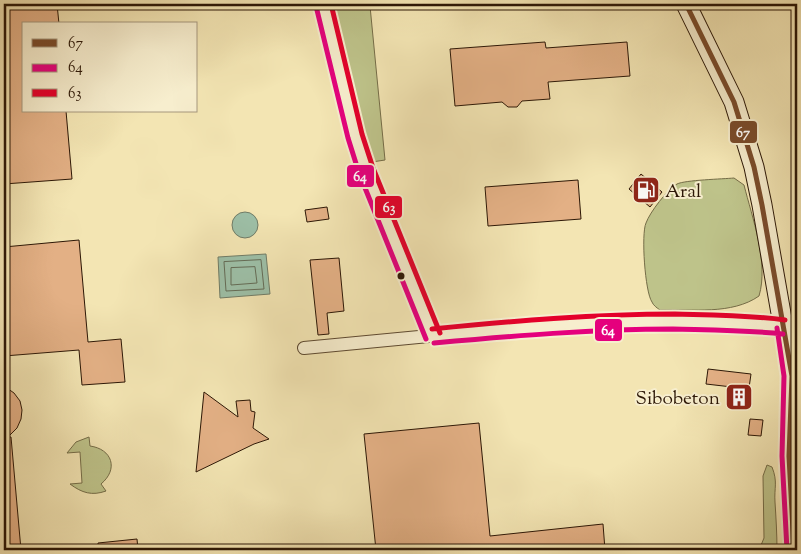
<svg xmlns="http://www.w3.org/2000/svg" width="801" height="554" font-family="'Sorts Mill Goudy',serif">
<rect width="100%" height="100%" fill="#f3e5b3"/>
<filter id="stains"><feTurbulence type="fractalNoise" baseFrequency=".004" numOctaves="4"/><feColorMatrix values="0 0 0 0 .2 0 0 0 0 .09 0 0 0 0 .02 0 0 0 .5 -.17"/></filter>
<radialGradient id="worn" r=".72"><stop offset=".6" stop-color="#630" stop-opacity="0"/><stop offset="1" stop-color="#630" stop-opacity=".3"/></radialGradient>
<path fill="#bec38a" stroke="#756d48" d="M333 4H373L370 6 385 160 372 162Z
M734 178 744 185C752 217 769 263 759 296 732 315 692 309 660 310 657 308 653 305 652 302 645 292 641 234 646 223 650 212 667 190 677 184 685 180 723 179 734 178Z
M89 437 90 446C112 449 119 469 101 484L106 491C92 496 82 493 70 484L82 483 80 452 67 453 76 442Z
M767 465 772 467C778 482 774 488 775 502 776 518 777 534 777 550H759L764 538 763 476Z"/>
<path fill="#9dc0a8" stroke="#707c67" d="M232 225a13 13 0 1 1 26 0a13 13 0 1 1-26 0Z
M266 254 270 294 220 298 218 257Z"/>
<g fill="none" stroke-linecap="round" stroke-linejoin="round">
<path stroke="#646c57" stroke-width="1" d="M261 260 264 289 226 291 224 262Z
M255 267 257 283 231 285V268Z"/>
</g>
<path fill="#e3b085" stroke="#2c1706" d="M4 4H57L59 24H24V111H66L72 179 4 184Z
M545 42 546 48 627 42 630 76 548 82 550 99 522 101 517 107H508L502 102 455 106 450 49Z
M641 174 662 192 650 207 629 189Z
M578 180 581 219 488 226 485 187Z
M327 207 329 219 307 222 305 210Z
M79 240 88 342 121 339 125 382 82 385 79 350 4 356V247Z
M339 258 344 311 327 313 329 334 318 335 310 260Z
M708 369 751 374 746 409 730 407 732 387 706 384Z
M4 386 14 393 20 401 22 410 21 419 17 428 8 437H11L21 550H4Z
M204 392 238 417 236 401 250 400 251 411 255 412 253 428 269 439 254 444 196 472Z
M750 419 763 420 761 436 748 435Z
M479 423 490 536 603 524 605 550H376L364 434Z
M137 539 138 550H98V543Z"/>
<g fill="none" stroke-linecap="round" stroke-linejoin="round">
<g stroke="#5e4a31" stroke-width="14">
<path id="street" d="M323 4 355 136 366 171 433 336
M304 348 545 325 643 321 757 323 797 329"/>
</g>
<g stroke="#2c1706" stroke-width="21">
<path id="secondary" d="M686 4 734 102 754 167 762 205 792 376 789 456 794 550"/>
</g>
<use href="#street" stroke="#f7eece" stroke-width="12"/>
<use href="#secondary" stroke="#f7eece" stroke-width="19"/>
<g stroke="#f7eece" stroke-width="9">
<path id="bus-1" d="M686 4 734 102 754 167 762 205 792 376 789 456 794 550"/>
</g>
<g stroke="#f7eece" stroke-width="9">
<path id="bus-2" d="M316 6 348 138 359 173 426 339
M777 328 784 376 782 456 787 550
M434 343C513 336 593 329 673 329 710 330 746 330 783 334"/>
</g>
<g stroke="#f7eece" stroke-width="9">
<path id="bus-3" d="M331 4 362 134 373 168 440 333
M432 329C513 321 594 314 675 314 712 315 748 315 785 320"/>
</g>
<use href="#bus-1" stroke="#7a4b2a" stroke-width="5"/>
<use href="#bus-2" stroke="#e5007d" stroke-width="5"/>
<use href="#bus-3" stroke="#e4002b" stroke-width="5"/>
</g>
<defs>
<g id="fuel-square" transform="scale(1.4375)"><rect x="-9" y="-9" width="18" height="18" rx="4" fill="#8f2418" stroke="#f7eece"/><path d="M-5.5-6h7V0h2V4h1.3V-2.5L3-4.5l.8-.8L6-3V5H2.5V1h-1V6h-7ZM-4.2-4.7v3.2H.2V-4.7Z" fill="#fff"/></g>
<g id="building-square" transform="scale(1.4375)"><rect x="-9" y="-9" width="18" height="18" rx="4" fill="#8f2418" stroke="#f7eece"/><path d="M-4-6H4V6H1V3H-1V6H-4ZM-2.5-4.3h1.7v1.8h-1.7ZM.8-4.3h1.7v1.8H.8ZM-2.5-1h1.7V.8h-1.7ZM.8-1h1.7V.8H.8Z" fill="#fff"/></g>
</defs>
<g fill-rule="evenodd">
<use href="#fuel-square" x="646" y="190"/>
<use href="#building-square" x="739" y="397"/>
</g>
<circle fill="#2c1706" stroke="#f7eece" stroke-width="2" cx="401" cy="276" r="4.5"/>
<g text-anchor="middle" stroke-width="4" stroke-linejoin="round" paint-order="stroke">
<g font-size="19" fill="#2c1706" stroke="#f7eece" text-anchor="start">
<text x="665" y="197">Aral</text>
<text x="720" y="404" text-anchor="end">Sibobeton</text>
</g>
</g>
<g stroke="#f7eece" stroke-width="2">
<rect x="729" y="120" width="29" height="24" rx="5" fill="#7a4b2a"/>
<rect x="346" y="164" width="29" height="24" rx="5" fill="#e5007d"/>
<rect x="374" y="195" width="29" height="24" rx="5" fill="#e4002b"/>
<rect x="594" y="318" width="29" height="24" rx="5" fill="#e5007d"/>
</g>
<g font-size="14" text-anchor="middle" font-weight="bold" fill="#fff">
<text x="743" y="137">67</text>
<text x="360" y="181">64</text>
<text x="389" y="212">63</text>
<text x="608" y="335">64</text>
</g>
<rect width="801" height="554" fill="none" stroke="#f3e5b3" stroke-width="20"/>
<rect x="5" y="5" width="791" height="544" fill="none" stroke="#2c1706" stroke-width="2.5"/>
<rect x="10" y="10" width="781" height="534" fill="none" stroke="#2c1706"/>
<rect x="22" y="22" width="175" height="90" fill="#f7eece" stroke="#a6987e"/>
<rect x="32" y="39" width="25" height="8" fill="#7a4b2a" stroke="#a6987e"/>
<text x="68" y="48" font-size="15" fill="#2c1706">67</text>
<rect x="32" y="64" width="25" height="8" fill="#e5007d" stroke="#a6987e"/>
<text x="68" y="72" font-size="15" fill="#2c1706">64</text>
<rect x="32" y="89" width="25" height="8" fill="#e4002b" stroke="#a6987e"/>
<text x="68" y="98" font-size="15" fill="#2c1706">63</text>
<rect width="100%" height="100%" filter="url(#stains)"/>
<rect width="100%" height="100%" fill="url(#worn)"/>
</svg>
